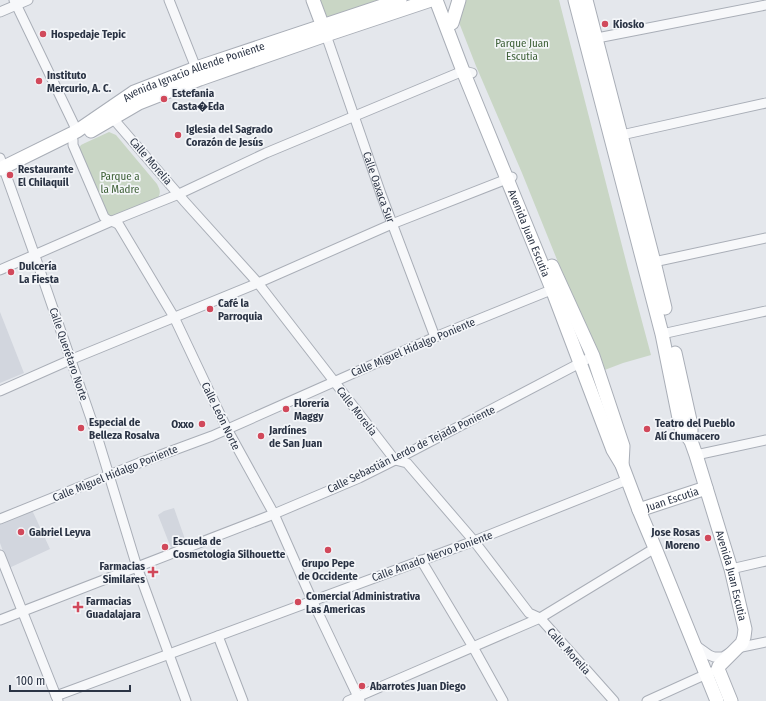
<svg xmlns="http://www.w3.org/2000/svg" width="766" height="701" font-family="'Fira Sans Condensed',sans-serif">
<rect width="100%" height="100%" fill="#e4e7ec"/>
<path fill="#d2d6de" d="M0 312 24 373 0 383Z
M174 508 186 542 171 548 158 515 164 511Z
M32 510 50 549 9 568 0 543V524Z"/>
<path fill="#c9d6c5" d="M317 0H388L324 21Z
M467 0H559L628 269 651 355 623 363 602 371 522 173 476 66 458 20 463 2Z
M109 132 116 135 157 184C160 190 161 192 158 198L115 216 107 217 79 148 81 145 85 143Z"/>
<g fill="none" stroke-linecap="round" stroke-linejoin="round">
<g stroke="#a9aeb7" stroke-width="11">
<g id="street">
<path d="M14 0 77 131"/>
<path d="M169 0 198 73"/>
<path d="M0 12 28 0"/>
<path id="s1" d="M326 35 381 194 435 337"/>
<path d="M592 39 766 5"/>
<path d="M110 115 185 202 258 283 395 460 407 463 474 541 529 613 540 618 614 701"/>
<path d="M617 136 766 103"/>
<path d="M73 140V145L104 217C108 222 115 221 119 225L174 317 227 429 274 514 312 600 360 701"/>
<path d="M0 158 35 256 97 436 137 567 186 701"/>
<path d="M649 263 766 238"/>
<path d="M0 270 112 221 179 194 266 153 463 71 472 73"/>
<path d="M662 334 766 311"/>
<path d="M0 391 70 360 258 283 392 224 512 177"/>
<path d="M696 455 766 440"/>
<path d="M0 519 139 463 212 436 435 337 556 288"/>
<path d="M0 555 58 701"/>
<path d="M421 560 473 647 503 701"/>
<path d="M731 569 766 561"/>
<path d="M0 620 274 514 359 478 395 460 580 363 593 356"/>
<path d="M218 636 243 701"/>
<path d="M695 645 709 655 714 657H723L737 648 766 642"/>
<path d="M56 696 474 541 627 480"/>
<path d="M348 701 540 618 655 548"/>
<path d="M647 701 711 672"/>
</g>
</g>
<g stroke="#a9aeb7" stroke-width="15">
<g id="secondary">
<path d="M313 0 325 32"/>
<path id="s2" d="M436 0 463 71 552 289 613 450 622 465 639 510 655 548 717 701"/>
<path id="s3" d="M575 0 662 334 681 428 691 441 696 455 731 569 745 629 744 637 742 643 719 666 718 669 731 701"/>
<path d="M586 0 654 262 665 308"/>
<path d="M452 23 459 0"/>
<path d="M91 131 139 103 200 79 326 35 431 0"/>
<path id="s4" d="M0 169 77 131 134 92 196 68 400 0"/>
<path d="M552 266 593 356 623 446 622 465"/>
<path d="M675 353 691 425V441"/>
<path id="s5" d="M639 510 706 488"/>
</g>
</g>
<use href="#street" stroke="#f7f8fa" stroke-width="9"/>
<use href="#secondary" stroke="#fff" stroke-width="13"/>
</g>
<g fill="#d1495b" stroke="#f4f6f9" stroke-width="1.5">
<circle cx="605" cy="24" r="4"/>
<circle cx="43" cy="34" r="4"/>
<circle cx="39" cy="81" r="4"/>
<circle cx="164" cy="99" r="4"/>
<circle cx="178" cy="135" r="4"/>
<circle cx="10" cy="175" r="4"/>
<circle cx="11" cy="272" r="4"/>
<circle cx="210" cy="309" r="4"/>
<circle cx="286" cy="409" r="4"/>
<circle cx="202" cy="424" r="4"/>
<circle cx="81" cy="428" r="4"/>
<circle cx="647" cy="429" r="4"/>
<circle cx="261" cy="436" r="4"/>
<circle cx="21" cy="532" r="4"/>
<circle cx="708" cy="538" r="4"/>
<circle cx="165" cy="547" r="4"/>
<circle cx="328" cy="550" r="4"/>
<path d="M151 566h4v4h4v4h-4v4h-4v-4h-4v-4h4z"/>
<circle cx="298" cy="602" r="4"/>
<path d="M76 601h4v4h4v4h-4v4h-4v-4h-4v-4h4z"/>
<circle cx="362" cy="686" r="4"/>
</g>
<g text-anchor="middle" stroke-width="3.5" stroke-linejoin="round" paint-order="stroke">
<g font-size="11" font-weight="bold" fill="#2b3445" stroke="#f4f6f9" text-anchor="start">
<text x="613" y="28">Kiosko</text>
<text x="51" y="38">Hospedaje Tepic</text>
<text x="47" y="79">Instituto<tspan x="47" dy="13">Mercurio, A. C.</tspan></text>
<text x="172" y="97">Estefania<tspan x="172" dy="13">Casta�Eda</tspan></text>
<text x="186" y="133">Iglesia del Sagrado<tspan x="186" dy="13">Corazón de Jesús</tspan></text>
<text x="18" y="173">Restaurante<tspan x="18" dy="13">El Chilaquil</tspan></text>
<text x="19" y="270">Dulcería<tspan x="19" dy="13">La Fiesta</tspan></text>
<text x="218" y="307">Café la<tspan x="218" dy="13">Parroquia</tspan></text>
<text x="294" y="407">Florería<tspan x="294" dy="13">Maggy</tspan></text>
<text x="89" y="426">Especial de<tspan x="89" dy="13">Belleza Rosalva</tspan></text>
<text x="655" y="427">Teatro del Pueblo<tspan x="655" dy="13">Alí Chumacero</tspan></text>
<text x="194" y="428" text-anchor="end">Oxxo</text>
<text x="269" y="434">Jardínes<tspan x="269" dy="13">de San Juan</tspan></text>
<text x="29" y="536">Gabriel Leyva</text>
<text x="700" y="536" text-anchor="end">Jose Rosas<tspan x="700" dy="13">Moreno</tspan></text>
<text x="173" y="545">Escuela de<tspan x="173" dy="13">Cosmetologia Silhouette</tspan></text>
<text x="328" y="567" text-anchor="middle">Grupo Pepe<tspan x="328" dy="13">de Occidente</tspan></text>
<text x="145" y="570" text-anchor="end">Farmacias<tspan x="145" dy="13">Similares</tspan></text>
<text x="306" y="600">Comercial Administrativa<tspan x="306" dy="13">Las Americas</tspan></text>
<text x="86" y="605">Farmacias<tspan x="86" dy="13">Guadalajara</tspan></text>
<text x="370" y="690">Abarrotes Juan Diego</text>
</g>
<g font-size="11" fill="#3f6138" stroke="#f4f6f9">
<text x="522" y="47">Parque Juan<tspan x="522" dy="13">Escutia</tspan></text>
<text x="120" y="180">Parque a<tspan x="120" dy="13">la Madre</tspan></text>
</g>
<g font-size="11" fill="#2b3445" stroke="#f4f6f9">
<text dy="4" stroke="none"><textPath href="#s4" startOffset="218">Avenida Ignacio Allende Poniente</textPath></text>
<text transform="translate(151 161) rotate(49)" y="4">Calle Morelia</text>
<text dy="4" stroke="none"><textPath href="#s1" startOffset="161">Calle Oaxaca Sur</textPath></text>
<text dy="4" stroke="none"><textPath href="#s2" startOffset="251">Avenida Juan Escutia</textPath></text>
<text transform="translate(413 347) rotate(-23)" y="4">Calle Miguel Hidalgo Poniente</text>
<text transform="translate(69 354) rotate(71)" y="4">Calle Querétaro Norte</text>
<text transform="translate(357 411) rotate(52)" y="4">Calle Morelia</text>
<text transform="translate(221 416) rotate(64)" y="4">Calle León Norte</text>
<text transform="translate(411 449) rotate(-26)" y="4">Calle Sebastián Lerdo de Tejada Poniente</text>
<text transform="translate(115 473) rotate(-22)" y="4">Calle Miguel Hidalgo Poniente</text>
<text dy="4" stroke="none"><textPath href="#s5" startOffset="35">Juan Escutia</textPath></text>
<text transform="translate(432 556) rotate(-20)" y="4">Calle Amado Nervo Poniente</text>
<text dy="4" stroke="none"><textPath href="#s3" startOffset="598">Avenida Juan Escutia</textPath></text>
<text transform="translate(569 651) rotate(48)" y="4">Calle Morelia</text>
</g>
</g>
<path d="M10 685v6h120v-6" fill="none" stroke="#2b3445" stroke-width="2"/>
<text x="16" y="685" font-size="12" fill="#2b3445" stroke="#f4f6f9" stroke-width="3" paint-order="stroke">100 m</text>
</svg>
